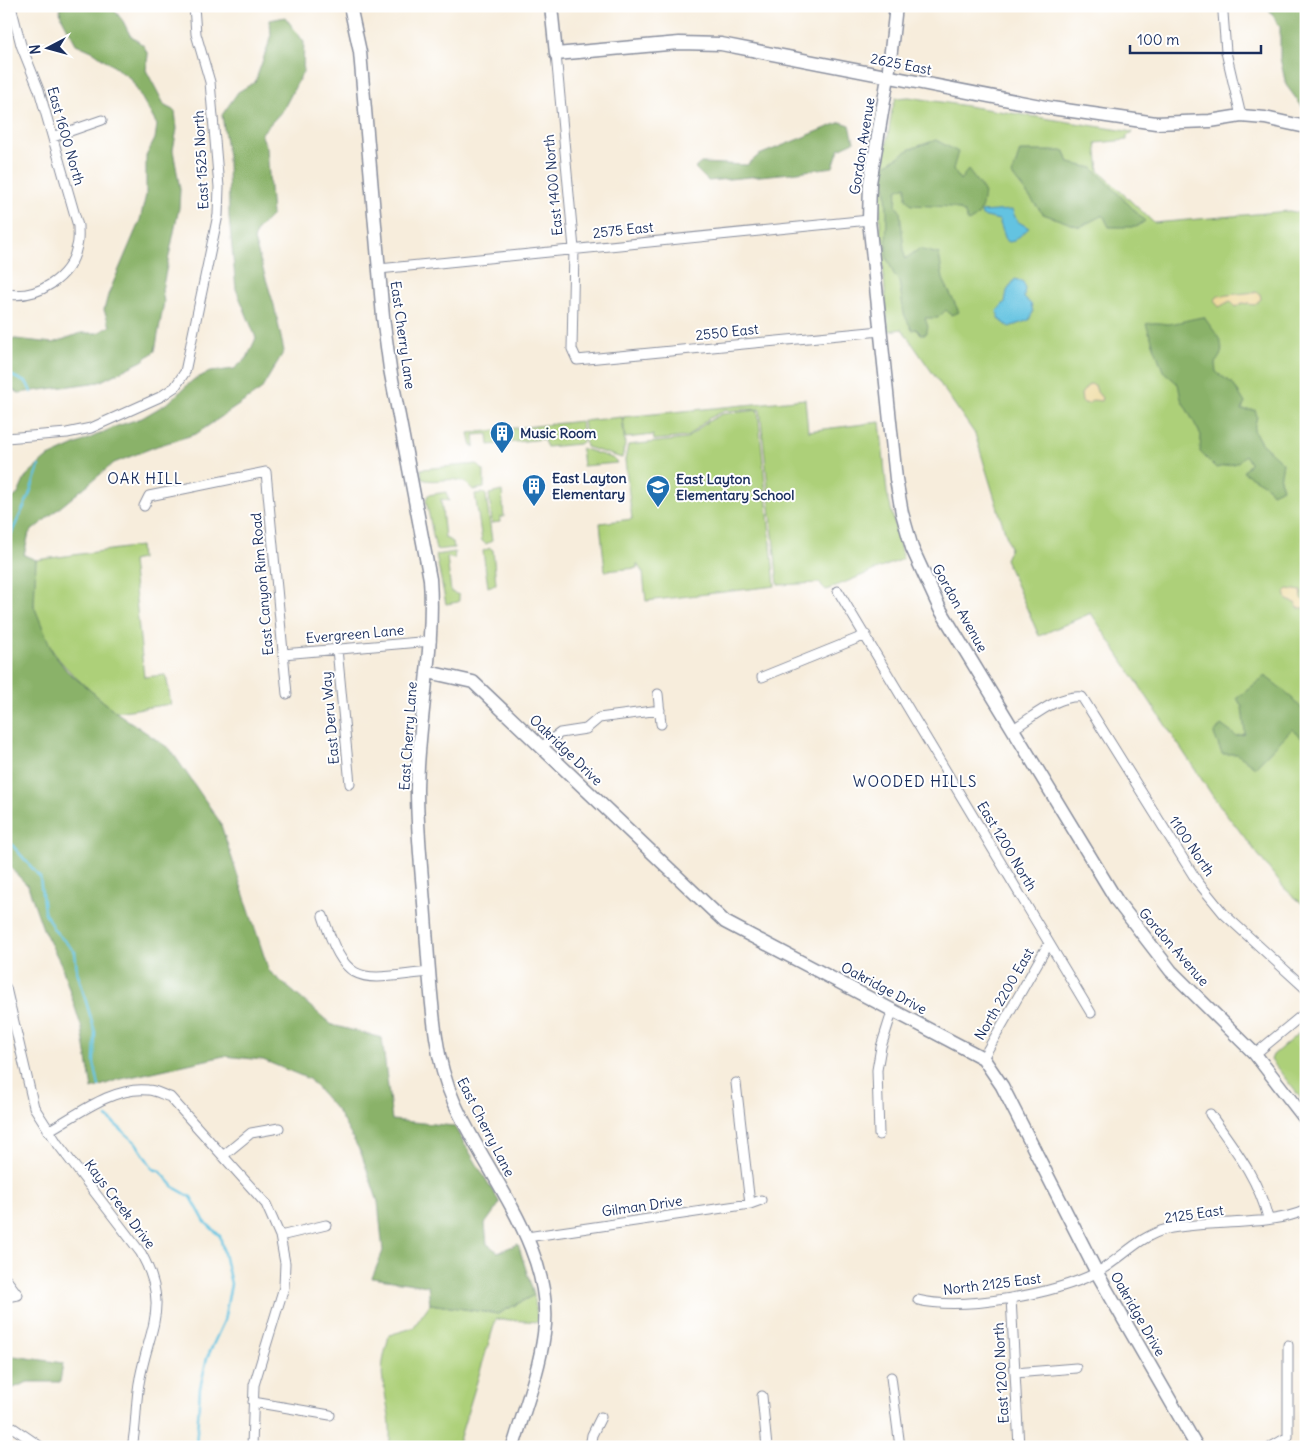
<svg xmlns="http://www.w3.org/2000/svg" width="1312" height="1453" font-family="Delius,sans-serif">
<rect width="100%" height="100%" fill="#fff"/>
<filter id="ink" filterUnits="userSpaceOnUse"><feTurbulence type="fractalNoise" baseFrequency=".02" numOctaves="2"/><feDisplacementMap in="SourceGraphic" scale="10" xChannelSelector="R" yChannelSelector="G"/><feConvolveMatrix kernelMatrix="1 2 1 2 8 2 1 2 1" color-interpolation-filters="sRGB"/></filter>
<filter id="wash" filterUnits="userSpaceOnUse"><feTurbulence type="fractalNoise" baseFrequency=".0096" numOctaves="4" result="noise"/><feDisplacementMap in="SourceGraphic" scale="20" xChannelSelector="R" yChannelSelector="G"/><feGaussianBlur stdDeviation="1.12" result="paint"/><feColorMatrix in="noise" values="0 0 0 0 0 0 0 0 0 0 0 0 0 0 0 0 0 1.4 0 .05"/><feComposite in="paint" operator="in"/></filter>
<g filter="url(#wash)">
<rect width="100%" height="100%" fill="#f7eddc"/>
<path fill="#add079" stroke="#64806c" d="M909 97 1133 132 1127 136V140L1096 143 1099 171 1154 223 1289 211 1306 214V907L1284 888 1214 798 1091 613 1039 636 1005 559 1010 548 975 434 902 329 888 331 880 225V188L892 110 896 98Z
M805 399 808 431 880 422 887 492 903 559 826 590 819 583 778 585 760 409 724 411 708 419 687 437 654 440 653 435 625 438 623 417Z
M758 410 775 586 646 601 643 573 637 564V568L605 571 600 523 632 519 625 460 628 445 686 439 707 422 722 414Z
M622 417 625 445 622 458 586 447 583 421Z
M581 421 583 441 579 444 547 447 543 439 489 445 488 434 474 435 475 446 472 447 469 433Z
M581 448 612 458 617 463 583 466Z
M477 464 484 471V488L473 490C458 471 440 485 422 479L421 469Z
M502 491 504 517H500V522L492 523 489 494Z
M446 492 449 501 441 499 445 538 453 542 454 548 436 550 426 500 428 495Z
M484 493 486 495 492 541 486 544 482 541 475 494Z
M140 546 141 559 132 561 144 677 166 675 171 704 116 712C81 682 42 655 34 606 32 591 35 574 36 560Z
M490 548 493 550 496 584 488 587 483 551Z
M455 552 454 559 447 557 451 592 459 595V600L458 602 446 604 436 555Z
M1306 1027V1105L1271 1060 1273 1055Z
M534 1295 538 1322 496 1319 457 1447H389C393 1423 386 1404 383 1381 380 1365 386 1350 389 1335L413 1328 430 1304 498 1314Z"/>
<path fill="#8ab269" stroke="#527064" d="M59 6H111L123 21 130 35 144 46 148 55 146 70 165 106 175 111 177 129 173 150 180 189 179 208 162 290 164 302 155 351 142 361 99 382 19 393 6 387V338L53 343 81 333H98L110 326 104 310 108 295 140 220 146 195V156L155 139 157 125 131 79 94 52 76 44 61 16Z
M1267 6H1306V112L1286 85 1280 58V27Z
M285 17 304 42 303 72 283 110 261 134 267 148 272 215 257 230 254 240 274 305 284 351 261 390 196 434 157 446 114 463 29 533 24 555 36 560 34 606 53 653 67 671 116 712 170 749 220 822 269 971 332 1025 382 1038 392 1120 454 1126 500 1203 485 1224 487 1244 498 1252 518 1244 534 1295 498 1314 430 1304 428 1286 372 1278 383 1251 378 1202 361 1153 338 1112 309 1079 263 1060 224 1056 117 1080 92 1089 82 1029 61 964 43 929 28 886 6 863V504L18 494 26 476 46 458 117 426 142 418 169 402 193 380 210 372 234 369 247 358 256 338 236 289 229 217 228 157 222 115 238 92 255 82 271 37 270 20Z
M841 122 850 125 854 142 839 149 833 167 791 173 708 181 695 168 701 163 747 165 759 155Z
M936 140 958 152 953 169 960 180 968 170 984 191C982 206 983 215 968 222L964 212 952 207 911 205 906 198V186L897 190 896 206 900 211 905 259 919 249 939 254 943 279 959 312 951 315 946 310 938 318H925L928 327 926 334H921L916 329 912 330 904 314 899 281 895 277 886 256 887 209 884 166 910 149Z
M1020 151H1065L1069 163 1093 168 1145 221 1136 227H1109L1103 215 1080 227 1043 214 1012 175Z
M1204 317C1215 334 1231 346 1215 363L1216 372 1233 384 1245 403 1241 410H1255L1257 416 1254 430 1261 443 1283 463 1280 480 1283 488 1272 493 1267 486 1243 472 1250 463 1245 455 1237 463 1216 468 1200 452 1201 435 1181 399 1178 384 1163 371 1146 324C1156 322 1158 323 1167 324 1175 324 1193 318 1204 317Z
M1265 676 1287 693 1306 713V742L1292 729 1255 767 1237 754H1222L1214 734 1221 725 1236 736 1245 734 1242 707 1237 698Z
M14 1356 63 1363 60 1382H28L6 1391V1357Z"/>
<path fill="#eeda9e" stroke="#84847e" d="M1256 292 1260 294 1261 299 1254 305 1242 303 1236 307 1230 301 1219 307 1214 301 1218 296Z
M1089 384 1095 385 1097 392 1102 398 1101 401 1093 400 1088 404 1082 402 1081 394Z
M1288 589 1301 591 1302 598 1306 603 1305 608H1298L1295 603 1287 600 1285 592Z"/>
<path fill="#63c3e1" stroke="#3f79a0" d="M1012 210 1017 221 1029 228 1014 241 1009 242 1006 240 999 220 982 216 981 212Z
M1015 279 1023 282 1025 287 1024 298 1031 304 1033 312 1029 320 1009 327 999 319 997 311 1005 302 1007 291Z"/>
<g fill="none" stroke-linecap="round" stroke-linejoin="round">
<path stroke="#63c3e1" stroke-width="2.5" d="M6 373 27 383 31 392
M6 545 28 498 39 466
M6 838 40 877 44 911 54 930 75 952 77 971 95 1032 94 1063 99 1086
M107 1117 136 1143 153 1169 160 1171 175 1188 191 1197 205 1222 220 1236 231 1284 224 1321 207 1358 200 1388 196 1447"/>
</g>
</g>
<g filter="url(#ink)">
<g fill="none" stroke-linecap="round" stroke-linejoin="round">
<g stroke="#898e9d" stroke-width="11">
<path id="street" d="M1224 6 1223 13 1226 52 1241 116
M556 54 574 249 572 349 577 360 881 331
M53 137 102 120
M379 269 869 220
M6 294C38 299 71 278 77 246 79 240 78 233 78 226L39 90 21 45 11 6
M6 438 67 433 91 428 160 397 175 387 185 372 218 215 219 187 210 82 196 34 194 6
M144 506 149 496 266 472 287 694
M838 591 1091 1013
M337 649 350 784
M283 654 431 641
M762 677 866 635
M658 694 661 724
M1013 729C1032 718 1058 694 1082 697L1197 881 1224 914 1306 989
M541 747 560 733 586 729 599 718 660 710
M323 916C347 990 361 979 429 972
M6 988 34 1107 57 1143 141 1253C170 1306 150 1326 140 1378 135 1401 137 1424 132 1447
M1255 1054 1306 1012
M983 1058 1049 943
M736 1083 750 1204
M1210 1114C1234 1148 1258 1178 1268 1218
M48 1131C77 1115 113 1086 148 1090 155 1090 163 1095 170 1097L266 1204 280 1236 285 1263 284 1287 254 1385 252 1447
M879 1135 877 1070 881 1047 893 1009
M224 1155 251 1133 279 1128
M280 1236 326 1225
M527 1237 750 1204 761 1200
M6 1279 18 1295 6 1297
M1011 1298 1019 1447
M918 1300C963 1311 1054 1294 1096 1273 1120 1260 1139 1236 1167 1229 1207 1220 1269 1227 1306 1210
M1015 1373 1076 1368
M891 1377 900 1447
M762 1396 767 1447
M253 1402 330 1415
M6 1423 41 1447
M590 1447 592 1435 601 1417
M1271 1447 1288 1437V1345"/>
</g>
<g stroke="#898e9d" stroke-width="15">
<path id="secondary" d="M350 6 360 52 383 317 390 369 430 579C435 650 418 719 417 790 417 832 422 874 425 916 428 956 430 997 436 1037 439 1059 445 1082 454 1102 485 1173 556 1251 544 1334 539 1372 524 1410 513 1447
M551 6 556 54 679 43 721 44 1051 108 1156 123 1210 121 1241 116 1265 118 1306 127
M896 6 888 77 870 183 869 220 896 479 902 513 912 548 940 609 1117 901 1171 971 1255 1054 1306 1120
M428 672 473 682 725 922 983 1058 1002 1086 1097 1273 1197 1447"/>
</g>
<use href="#street" stroke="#fff" stroke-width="9"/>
<use href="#secondary" stroke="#fff" stroke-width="12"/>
</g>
</g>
<defs>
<g id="building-pin" transform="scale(1.25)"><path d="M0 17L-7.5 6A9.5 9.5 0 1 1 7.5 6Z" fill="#1f6fb2" stroke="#fff"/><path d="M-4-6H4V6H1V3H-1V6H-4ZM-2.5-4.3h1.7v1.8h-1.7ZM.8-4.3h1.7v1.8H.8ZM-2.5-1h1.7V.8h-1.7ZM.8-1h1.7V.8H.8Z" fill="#fff"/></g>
<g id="school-pin" transform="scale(1.25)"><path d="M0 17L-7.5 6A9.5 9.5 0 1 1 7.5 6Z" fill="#1f6fb2" stroke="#fff"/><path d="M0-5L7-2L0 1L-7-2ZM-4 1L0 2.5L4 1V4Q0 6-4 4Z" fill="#fff"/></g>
</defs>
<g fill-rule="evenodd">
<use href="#building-pin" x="502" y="433"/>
<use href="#building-pin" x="534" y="486"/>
<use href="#school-pin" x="658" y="487"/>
</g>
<g text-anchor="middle" stroke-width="4" stroke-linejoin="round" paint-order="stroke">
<g font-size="14" fill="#1b2f5e" stroke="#fff">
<text transform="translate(901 64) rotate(11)" y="5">2625 East</text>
<text transform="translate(66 136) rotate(74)" y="5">East 1600 North</text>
<text transform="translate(862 146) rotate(-81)" y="5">Gordon Avenue</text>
<text transform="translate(201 160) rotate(-93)" y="5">East 1525 North</text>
<text transform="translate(553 185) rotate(-95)" y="5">East 1400 North</text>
<text transform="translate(623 230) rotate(-6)" y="5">2575 East</text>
<text transform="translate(727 332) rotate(-6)" y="5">2550 East</text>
<text transform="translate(403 335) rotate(82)" y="5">East Cherry Lane</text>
<text transform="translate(262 584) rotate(-95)" y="5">East Canyon Rim Road</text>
<text transform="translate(960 608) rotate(61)" y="5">Gordon Avenue</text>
<text transform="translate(355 634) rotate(-5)" y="5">Evergreen Lane</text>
<text transform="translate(330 718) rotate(-95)" y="5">East Deru Way</text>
<text transform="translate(408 736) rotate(-86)" y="5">East Cherry Lane</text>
<text transform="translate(566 750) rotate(44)" y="5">Oakridge Drive</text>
<text transform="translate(1007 846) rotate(59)" y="5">East 1200 North</text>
<text transform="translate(1192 846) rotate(56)" y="5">1100 North</text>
<text transform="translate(1174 947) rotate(49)" y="5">Gordon Avenue</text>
<text transform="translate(884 988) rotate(28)" y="5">Oakridge Drive</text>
<text transform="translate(1004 994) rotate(-60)" y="5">North 2200 East</text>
<text transform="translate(486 1127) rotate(63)" y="5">East Cherry Lane</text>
<text transform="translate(120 1204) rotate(53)" y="5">Kays Creek Drive</text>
<text transform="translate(642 1206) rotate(-8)" y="5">Gilman Drive</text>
<text transform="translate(1194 1214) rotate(-8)" y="5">2125 East</text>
<text transform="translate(992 1284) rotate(-7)" y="5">North 2125 East</text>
<text transform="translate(1138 1314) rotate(60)" y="5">Oakridge Drive</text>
<text transform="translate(1001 1373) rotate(-93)" y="5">East 1200 North</text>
</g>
<g font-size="14" font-weight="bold" fill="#1b2f5e" stroke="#fff" text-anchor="start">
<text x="520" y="438">Music Room</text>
<text x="552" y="483">East Layton<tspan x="552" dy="16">Elementary</tspan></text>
<text x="676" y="484">East Layton<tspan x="676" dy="16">Elementary School</tspan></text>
</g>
<g font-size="15" letter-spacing="1" fill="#1b2f5e" stroke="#fff">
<text x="145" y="484">OAK HILL</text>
<text x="915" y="787">WOODED HILLS</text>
</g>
</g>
<rect width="1312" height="1453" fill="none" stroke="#fff" stroke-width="25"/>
<g transform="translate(48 48) rotate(264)" stroke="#ffffff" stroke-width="4" paint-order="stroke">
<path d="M0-4L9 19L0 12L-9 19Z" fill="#1b2f5e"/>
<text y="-8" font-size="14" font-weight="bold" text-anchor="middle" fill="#1b2f5e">N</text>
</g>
<path d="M1130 45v8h131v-8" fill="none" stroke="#1b2f5e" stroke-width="2.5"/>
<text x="1137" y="45" font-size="15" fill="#1b2f5e" stroke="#ffffff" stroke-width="4" paint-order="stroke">100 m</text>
</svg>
